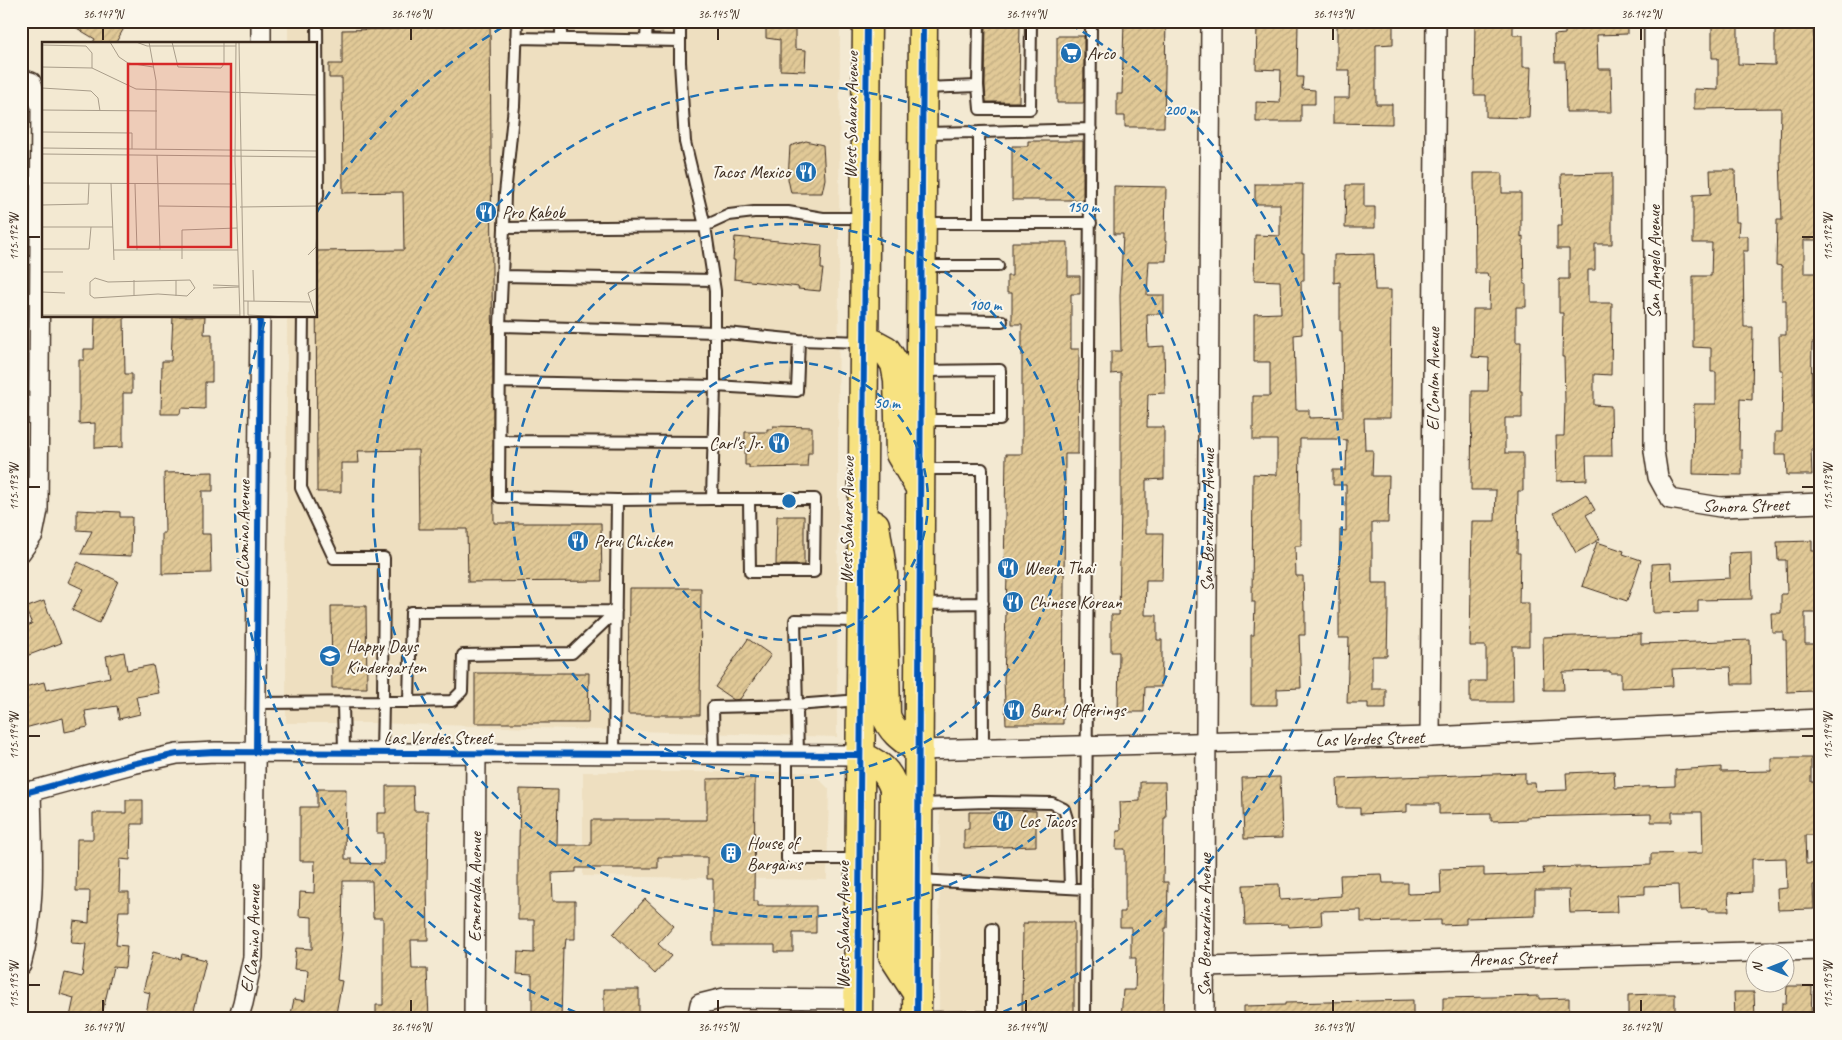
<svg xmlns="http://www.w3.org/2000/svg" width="1842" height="1040" font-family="Caveat,sans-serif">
<defs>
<pattern id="building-hatch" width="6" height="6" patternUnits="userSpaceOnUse" patternTransform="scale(1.25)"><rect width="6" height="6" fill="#e1c997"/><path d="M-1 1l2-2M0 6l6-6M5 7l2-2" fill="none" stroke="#c2ad82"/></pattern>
</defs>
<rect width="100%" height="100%" fill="#f3e9d2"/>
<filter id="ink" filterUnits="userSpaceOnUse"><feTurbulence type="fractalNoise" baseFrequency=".02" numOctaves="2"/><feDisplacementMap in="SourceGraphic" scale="10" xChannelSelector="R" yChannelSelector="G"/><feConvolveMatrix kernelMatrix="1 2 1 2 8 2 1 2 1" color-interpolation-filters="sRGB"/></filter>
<g filter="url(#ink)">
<path fill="#eedfc0" d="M288 21H840L837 737 373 723H286L287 316H316V44H288Z
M583 772H812L829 789 827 880 583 876Z
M940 797 1083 801 1081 1019H939Z"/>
<path fill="url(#building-hatch)" stroke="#3b2a1e" d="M65 21H128L115 44H92L95 39Z
M399 21H490L494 523H601L602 581 468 582 467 529H419L418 450 358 451 359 463H341V492H317L316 251 404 250 403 192 343 193 342 78H329V64H342V30L399 29Z
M766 21H795V49L806 50 805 71 780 70V40L766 38Z
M1124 21H1166L1164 127H1125V116H1117V94H1122Z
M1475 21H1513V35H1523V67H1531L1529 118 1486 117V95H1474Z
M1565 21H1627V34L1597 35 1598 69H1611L1612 112H1566L1565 62H1555L1554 35 1565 34Z
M1712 21H1738V64L1775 65V27H1783V21H1813L1815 78H1821V240H1804V273H1821V343H1812L1811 403H1821V449H1811L1812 475H1787L1786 455H1775V432H1782L1783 370H1780L1779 335H1786V300H1782V266L1776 265 1777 220H1782L1780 157 1781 108 1694 109V89L1718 90V58H1712Z
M986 23H1020L1019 102H986L985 86Z
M1393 23V44L1376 45V104H1392V124L1333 123V98H1349L1350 70H1337V24Z
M1257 24H1298L1297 77H1303L1302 89 1315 90V104H1301V122H1256V102L1280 103 1281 70 1256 69Z
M1057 36H1084V103H1057Z
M806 141 823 145 825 179 822 193H791L788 179 790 146Z
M1028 141H1083V200H1012V146H1028Z
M1710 170H1735L1736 222H1739L1738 236H1748V251H1743L1744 327H1753L1752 400 1740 399 1739 450H1742V475L1693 474 1694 404H1716V372H1711V348L1693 347V276H1711L1712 243H1693V195L1711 194Z
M1474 173H1502V193H1521V237L1523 236 1524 284H1526V307H1516V342H1521L1520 391H1522V418H1505V453H1523V491H1518L1517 553H1520L1519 603H1529V646H1512L1513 702H1470V681H1486V646H1470L1472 521H1495L1496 490H1471L1472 391H1488L1489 358 1472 357 1473 309H1489L1490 277H1488L1487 273H1475Z
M1612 173V244H1595V270H1588V303H1612L1611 375 1594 374V405L1611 406 1612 456H1586L1587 480 1557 481 1556 436H1564L1565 402 1564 357H1562L1563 313H1559V279H1569V249H1557V226H1562L1561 174Z
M1255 184H1303L1302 253H1304V281H1301L1302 334 1294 335 1296 410H1309V418L1343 417 1342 331H1340V282L1334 283V255L1374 254 1375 290H1391L1390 418H1364L1365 450H1373L1372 476H1389L1388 523H1372V583H1388V612L1387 656H1372V689H1386V709H1368V703H1347L1349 638H1339V595L1340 530 1346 531V485H1333V470H1346L1347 440 1334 439H1300L1299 520H1301V546H1295L1296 576H1303L1304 611H1305V635H1299L1301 688 1277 689V705H1251V635H1254L1255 602H1252L1253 474 1277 475V440H1253V396H1270V362H1254V314L1281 313 1280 281 1254 280 1255 235 1280 236V204H1255Z
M1346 185H1364V207H1375V228H1345Z
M1114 186 1166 187 1165 241H1167L1166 261H1149L1147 295H1164V314H1147L1148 347 1164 346 1165 393 1148 394 1147 427H1164V479L1146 480V533H1163L1162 580H1146L1145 615H1157V640H1162V660L1161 687H1145L1144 712H1118L1119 652H1111V615H1119L1121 507V373L1111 374V351H1121L1120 296 1123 234H1114Z
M735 237 822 245 821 269H823L820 291 798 289 799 287 734 279 735 260H733Z
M1012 242H1068V276H1080V294H1071V349H1079L1078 454H1065L1063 724H1006L1004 681 1007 576H1004L1006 454H1022V324H1012V293H1007V276H1012Z
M95 316H124L125 374H132V393H123V447L95 448V423L79 424V360H84V349H94Z
M173 316H205L204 334H212V382H205V409L181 408 180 414H161L162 361H171Z
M773 426 812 427V453H808L807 467 749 468V465H745V432H767V429H773Z
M213 472V491H202V534H210L211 573 162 574V533H165L164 473Z
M1586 494 1595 510 1586 515 1600 539 1576 553 1554 513Z
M77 510 120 512V517H132L131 556 81 554 92 531 77 530Z
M777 516H804V565H776Z
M1812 541V551H1821V613H1805V644H1821V664H1812L1813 691 1787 692 1786 640H1783V632H1772L1771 613H1781V594H1787L1786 560H1778L1777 542Z
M1597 542 1624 551 1623 554 1641 560 1627 601 1582 586Z
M1751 552 1752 599 1698 600V612L1653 613 1652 564 1671 563 1672 581 1730 578 1729 553Z
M78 562 118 581 99 623 72 610 83 589 68 582Z
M629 588H701L700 715H628Z
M44 601 61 643 21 658V628L32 624 25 608Z
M331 606H366L367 688H332Z
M1641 634V644L1750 640 1751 684H1732L1731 667 1697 668 1672 669 1673 686 1621 688V673H1610V671L1563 672 1564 690H1544L1543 637Z
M748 639 771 655 740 699 734 700 715 687Z
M124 652 127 670 153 665 159 693 136 697 140 714 119 719 117 706 85 711 88 727 65 732 63 718 21 729V688L44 682 46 690 110 677 106 656Z
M475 673H589L588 723H475Z
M1771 758H1811V782H1821V835H1805L1806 864 1821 863V884L1813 885 1814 909 1778 910 1777 889 1787 888 1786 858 1752 859V892L1728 893 1729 911H1707V909L1679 910 1678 885 1645 886V894L1617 895 1618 912 1570 913 1569 890H1535V916L1466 918V924L1441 925V920L1361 922V910L1321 911 1322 925 1289 927 1288 924 1245 925 1243 885 1279 884 1280 900 1341 896 1340 875 1382 874 1383 883H1408V894L1441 893 1440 869 1484 868V876L1544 874 1543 868 1651 865V854L1703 853 1702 812H1672V822H1651V814L1526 817V820L1491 821V813L1439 814V804H1407V812L1360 814V808H1338L1337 779 1525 773V783H1535L1536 791 1567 790 1566 773 1614 771 1615 788 1675 786V770L1721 767V772L1771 771Z
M1280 777 1282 838 1244 839 1242 778Z
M755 778 754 901H758V906H816V933H793V952H775V945H713V879H707V857H658V868H576V872L552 873 553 901H575V939H566L565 948H563L561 1019H532V975L517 974 518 952 534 953V920H518V846H519L520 789 558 790 557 845H591V820H707V779Z
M1140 782H1165L1166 818H1164L1163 882H1168L1167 928H1165L1163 1019H1121L1123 990H1135L1136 958H1131V927H1120V912H1125V849H1116L1117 831H1121L1120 802 1140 801Z
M386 786H413L414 811H428L427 883 428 940H411L412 969H427L429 1019H376V1005H383V918H373L372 881H343L342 933 337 980 342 981 335 1019H290L294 999 305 1001 308 970 294 969 296 948 312 949V917L299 916 300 892 314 893 315 861H300V807H317V789H346L345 859H352V863L384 864V833H377V813H386Z
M126 800H143V824H131L130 860 120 859 119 892H129V911H119L116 945 127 946 125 968 113 967 101 1019H78L70 1017 74 998 60 994 65 973 82 977 86 944 71 943 74 921 89 923 90 891H76L77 839H93V813H126Z
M1000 810 1036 811V846L964 848V829H969V812H1000Z
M645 899 674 926 658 944 671 956 655 974 613 934Z
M1027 922H1074V1019H1022L1023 924H1027Z
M153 952 181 959 182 954 206 960 192 1019H145L150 993 143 991Z
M1787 986H1812L1811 1019H1781L1782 1003H1786Z
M604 989H639V1019H604Z
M1734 992H1754L1755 1019H1735Z
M1655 994H1675V1019H1628V995Z
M1539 996V999L1569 998V1019H1443V998Z
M1413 1000V1019H1244V1006L1285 1005V1003Z"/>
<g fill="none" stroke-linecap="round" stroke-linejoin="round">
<g stroke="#3b2a1e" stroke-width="14">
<path id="service" d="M517 21 514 106 505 194 504 228 500 326 499 497 617 500 712 499 715 386V291L705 226 685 142 680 62V21
M561 21V39
M516 38 680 41
M646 40 647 21
M978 86 979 21
M924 88 978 86 980 109H1030L1031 21
M923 133 979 132
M316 199 318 196 317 21
M923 223H1091
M979 223V132L1091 129
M504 228 705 226 729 215 754 212H788L823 218H864
M923 266H998
M502 276 713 280
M923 320 1002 321
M500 326 716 332 799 340 863 342
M921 371 1000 370V420H922
M500 382 715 386 797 391 799 340
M500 441 714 442
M921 469H982L983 750
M712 499H815L814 572H750L749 500
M921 604 983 603
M616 611 572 653 463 655 462 691 452 701 409 702 411 612Z
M343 702 344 752
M257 703 383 702 384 558H334L301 488 303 316
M382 753 383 702H409
M614 754 617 500
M714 754 713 707 796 705 860 700
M787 755V859H858
M798 755 795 620 861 621
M920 804 987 802 1052 803 1064 809 1068 822 1070 888
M919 880 1086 889
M918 1018 992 1017V929
M1085 1019 1091 21"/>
</g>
<g stroke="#3b2a1e" stroke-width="22">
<g id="minor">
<path d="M261 21V44"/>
<path id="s1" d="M1654 21V451L1658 477 1670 499 1720 507 1821 503"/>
<path d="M21 79 31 82 41 106 38 510 33 535 21 552"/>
<path id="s2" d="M1430 737 1436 21"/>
<path id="s3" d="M919 750 1430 737 1821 719"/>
<path d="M21 794 132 764 177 754 215 752 860 755"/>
<path d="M21 965C37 907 32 850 31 791"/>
<path id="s4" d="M1205 967 1821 950"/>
<path id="s5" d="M238 1019 243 1003 253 957 260 316"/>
<path id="s6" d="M474 1019 476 753"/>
<path d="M697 1019 700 1004 724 998 858 999"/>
<path id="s7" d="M1204 1019 1211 21"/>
</g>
</g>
<g stroke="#3b2a1e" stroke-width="31">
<path id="primary" d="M864 342 875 344 886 350 895 364 898 380 900 454 920 488
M875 525 883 575 886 715C891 732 905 740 919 750
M860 755C878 765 887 768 894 789L893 956 917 993
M858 1019 867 21
M917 1019 923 21"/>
</g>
<use href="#service" stroke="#fbf7ec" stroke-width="10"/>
<use href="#minor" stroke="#fbf7ec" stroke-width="19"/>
<use href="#primary" stroke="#f7e281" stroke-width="28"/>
<g stroke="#fbf7ec" stroke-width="9">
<path id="cycleway" d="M256 752 260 316
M21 794 132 764 177 754 215 752 860 755
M858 1019 867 21
M917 1019 923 21"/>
</g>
<use href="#cycleway" stroke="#0057b8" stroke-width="6"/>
</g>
</g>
<path fill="none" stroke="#3b2a1e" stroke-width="2" d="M103 28V40M411 28V40M718 28V40M1026 28V40M1333 28V40M1641 28V40M28 237H40M1802 237H1814M28 487H40M1802 487H1814M28 736H40M1802 736H1814M28 985H40M1802 985H1814M103 1000V1012M411 1000V1012M718 1000V1012M1026 1000V1012M1333 1000V1012M1641 1000V1012"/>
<g fill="none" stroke="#1f6fb2" stroke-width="2.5" stroke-dasharray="9 6">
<circle cx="789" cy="501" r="139"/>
<circle cx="789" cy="501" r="277"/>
<circle cx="789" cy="501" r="416"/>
<path d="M590 1018A554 554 0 0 1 265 321M317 212A554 554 0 0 1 508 24M1070 24A554 554 0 0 1 988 1018"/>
</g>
<defs>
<g id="supermarket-disc" transform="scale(1.125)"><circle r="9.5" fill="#1f6fb2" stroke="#fbf7ec"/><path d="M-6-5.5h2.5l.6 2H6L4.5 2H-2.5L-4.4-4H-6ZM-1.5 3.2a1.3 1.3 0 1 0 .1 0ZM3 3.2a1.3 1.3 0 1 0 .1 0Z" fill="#fff"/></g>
<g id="restaurant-disc" transform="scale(1.125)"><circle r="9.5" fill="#1f6fb2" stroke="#fbf7ec"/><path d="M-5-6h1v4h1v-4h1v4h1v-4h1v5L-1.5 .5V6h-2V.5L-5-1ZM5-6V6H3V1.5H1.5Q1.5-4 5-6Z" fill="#fff"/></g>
<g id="school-disc" transform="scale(1.125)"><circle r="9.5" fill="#1f6fb2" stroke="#fbf7ec"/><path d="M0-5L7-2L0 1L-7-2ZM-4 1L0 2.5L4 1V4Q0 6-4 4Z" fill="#fff"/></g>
<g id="building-disc" transform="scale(1.125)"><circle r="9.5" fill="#1f6fb2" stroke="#fbf7ec"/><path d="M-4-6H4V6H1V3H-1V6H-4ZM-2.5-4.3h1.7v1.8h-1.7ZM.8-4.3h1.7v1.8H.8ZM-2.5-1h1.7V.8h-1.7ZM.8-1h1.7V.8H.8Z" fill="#fff"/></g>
</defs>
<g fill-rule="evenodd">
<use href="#supermarket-disc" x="1071" y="53"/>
<use href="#restaurant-disc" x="806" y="172"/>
<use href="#restaurant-disc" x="486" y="212"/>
<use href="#restaurant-disc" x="779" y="443"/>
<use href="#restaurant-disc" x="578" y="541"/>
<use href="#restaurant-disc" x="1008" y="568"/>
<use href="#restaurant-disc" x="1013" y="602"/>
<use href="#school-disc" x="330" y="656"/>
<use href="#restaurant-disc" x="1014" y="710"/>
<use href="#restaurant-disc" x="1003" y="821"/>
<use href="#building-disc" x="731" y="853"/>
</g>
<g text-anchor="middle" stroke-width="4" stroke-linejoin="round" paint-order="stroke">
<g font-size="18" fill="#3b2a1e" stroke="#fbf7ec" text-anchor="start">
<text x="1087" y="59">Arco</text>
<text x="790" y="178" text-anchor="end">Tacos Mexico</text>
<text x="502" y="218">Pro Kabob</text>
<text x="763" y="449" text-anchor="end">Carl's Jr.</text>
<text x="594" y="547">Peru Chicken</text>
<text x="1024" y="574">Weera Thai</text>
<text x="1029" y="608">Chinese Korean</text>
<text x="346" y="652">Happy Days<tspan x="346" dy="21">Kindergarten</tspan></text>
<text x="1030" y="716">Burnt Offerings</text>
<text x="1019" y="827">Los Tacos</text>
<text x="747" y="849">House of<tspan x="747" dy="21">Bargains</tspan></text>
</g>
<g font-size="18" fill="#3b2a1e" stroke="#fbf7ec">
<text transform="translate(851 115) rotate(-89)" y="6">West Sahara Avenue</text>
<text transform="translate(1654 262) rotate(-90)" y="6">San Angelo Avenue</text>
<text dy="6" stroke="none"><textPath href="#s2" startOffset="358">El Conlon Avenue</textPath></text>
<text dy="6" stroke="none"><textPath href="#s1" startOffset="558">Sonora Street</textPath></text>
<text transform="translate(847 520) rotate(-89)" y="6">West Sahara Avenue</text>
<text dy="6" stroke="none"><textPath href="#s7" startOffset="499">San Bernardino Avenue</textPath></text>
<text transform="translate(243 534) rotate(-89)" y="6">El Camino Avenue</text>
<text x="438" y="744">Las Verdes Street</text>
<text dy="6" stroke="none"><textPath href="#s3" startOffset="451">Las Verdes Street</textPath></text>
<text dy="6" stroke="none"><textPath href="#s6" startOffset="132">Esmeralda Avenue</textPath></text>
<text transform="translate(843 925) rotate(-90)" y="6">West Sahara Avenue</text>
<text dy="6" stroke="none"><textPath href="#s7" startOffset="94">San Bernardino Avenue</textPath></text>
<text dy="6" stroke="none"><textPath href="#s5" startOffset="82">El Camino Avenue</textPath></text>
<text dy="6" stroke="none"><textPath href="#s4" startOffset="308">Arenas Street</textPath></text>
</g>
</g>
<g transform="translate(42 42)">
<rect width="275" height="275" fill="#f3e9d2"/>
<path fill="none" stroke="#a99d8a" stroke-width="1" d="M68 0 77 15 86 21 111 25M94 0 105 4H194M107 0 114 39V107M130 0 136 25 179 26 182 22V0M194 0 193 119 198 275M197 0 202 275M0 3 44 4 50 11V26M0 25 50 26 94 47 275 53M0 46 49 49 56 56 58 69M0 68 115 69M0 90 90 91V107M0 106 275 109M0 112 275 115M115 113 118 208M0 141 194 142M69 141 72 218M93 142 95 208M0 163 46 162 47 141M116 164 194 165M198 165 275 164M0 185H71M0 207H47L49 185M72 208H196M266 213 274 205 275 189M140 217V188L195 186M211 228 212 259M0 230H21M53 236 66 240 148 238 153 246 145 254 116 252 52 256 48 253V240ZM92 238V254M134 238V254M171 243 197 244M171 246 197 245M0 250 23 251M202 259 268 260M206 259V273L246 275M0 273H198M274 275 266 251 275 246"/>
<path fill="#d62828" fill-opacity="0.15" stroke="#d62828" stroke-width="2.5" d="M86 22H189V205H86Z"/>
<rect width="275" height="275" fill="none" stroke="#3b2a1e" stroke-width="2.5"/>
</g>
<circle cx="789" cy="501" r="8" fill="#1f6fb2" stroke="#fbf7ec" stroke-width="2.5"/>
<g font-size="15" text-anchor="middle" font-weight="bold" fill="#1f6fb2" stroke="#fbf7ec" stroke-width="4" stroke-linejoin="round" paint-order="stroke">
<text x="1181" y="115">200 m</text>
<text x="1083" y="212">150 m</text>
<text x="985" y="310">100 m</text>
<text x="887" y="408">50 m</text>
</g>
<rect width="1842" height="1040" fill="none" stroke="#fbf7ec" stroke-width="55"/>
<g transform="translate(1770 968) rotate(270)"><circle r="24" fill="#fbf7ec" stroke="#aea59a"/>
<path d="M0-4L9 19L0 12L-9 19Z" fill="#1f6fb2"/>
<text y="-8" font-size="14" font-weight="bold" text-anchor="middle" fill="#3b2a1e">N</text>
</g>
<rect x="28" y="28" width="1786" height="984" fill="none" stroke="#3b2a1e" stroke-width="2"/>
<g font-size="12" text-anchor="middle" fill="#3b2a1e">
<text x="103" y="18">36.147°N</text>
<text x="411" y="18">36.146°N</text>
<text x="718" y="18">36.145°N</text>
<text x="1026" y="18">36.144°N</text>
<text x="1333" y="18">36.143°N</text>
<text x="1641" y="18">36.142°N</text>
<text transform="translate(1828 237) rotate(-90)" y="4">115.192°W</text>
<text transform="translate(14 237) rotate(-90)" y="4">115.192°W</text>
<text transform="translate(1828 487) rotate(-90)" y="4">115.193°W</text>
<text transform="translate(14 487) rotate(-90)" y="4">115.193°W</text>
<text transform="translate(1828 736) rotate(-90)" y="4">115.194°W</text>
<text transform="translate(14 736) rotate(-90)" y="4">115.194°W</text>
<text transform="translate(1828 985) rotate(-90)" y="4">115.195°W</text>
<text transform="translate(14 985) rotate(-90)" y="4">115.195°W</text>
<text x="103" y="1031">36.147°N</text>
<text x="411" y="1031">36.146°N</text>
<text x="718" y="1031">36.145°N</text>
<text x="1026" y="1031">36.144°N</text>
<text x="1333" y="1031">36.143°N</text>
<text x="1641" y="1031">36.142°N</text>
</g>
</svg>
